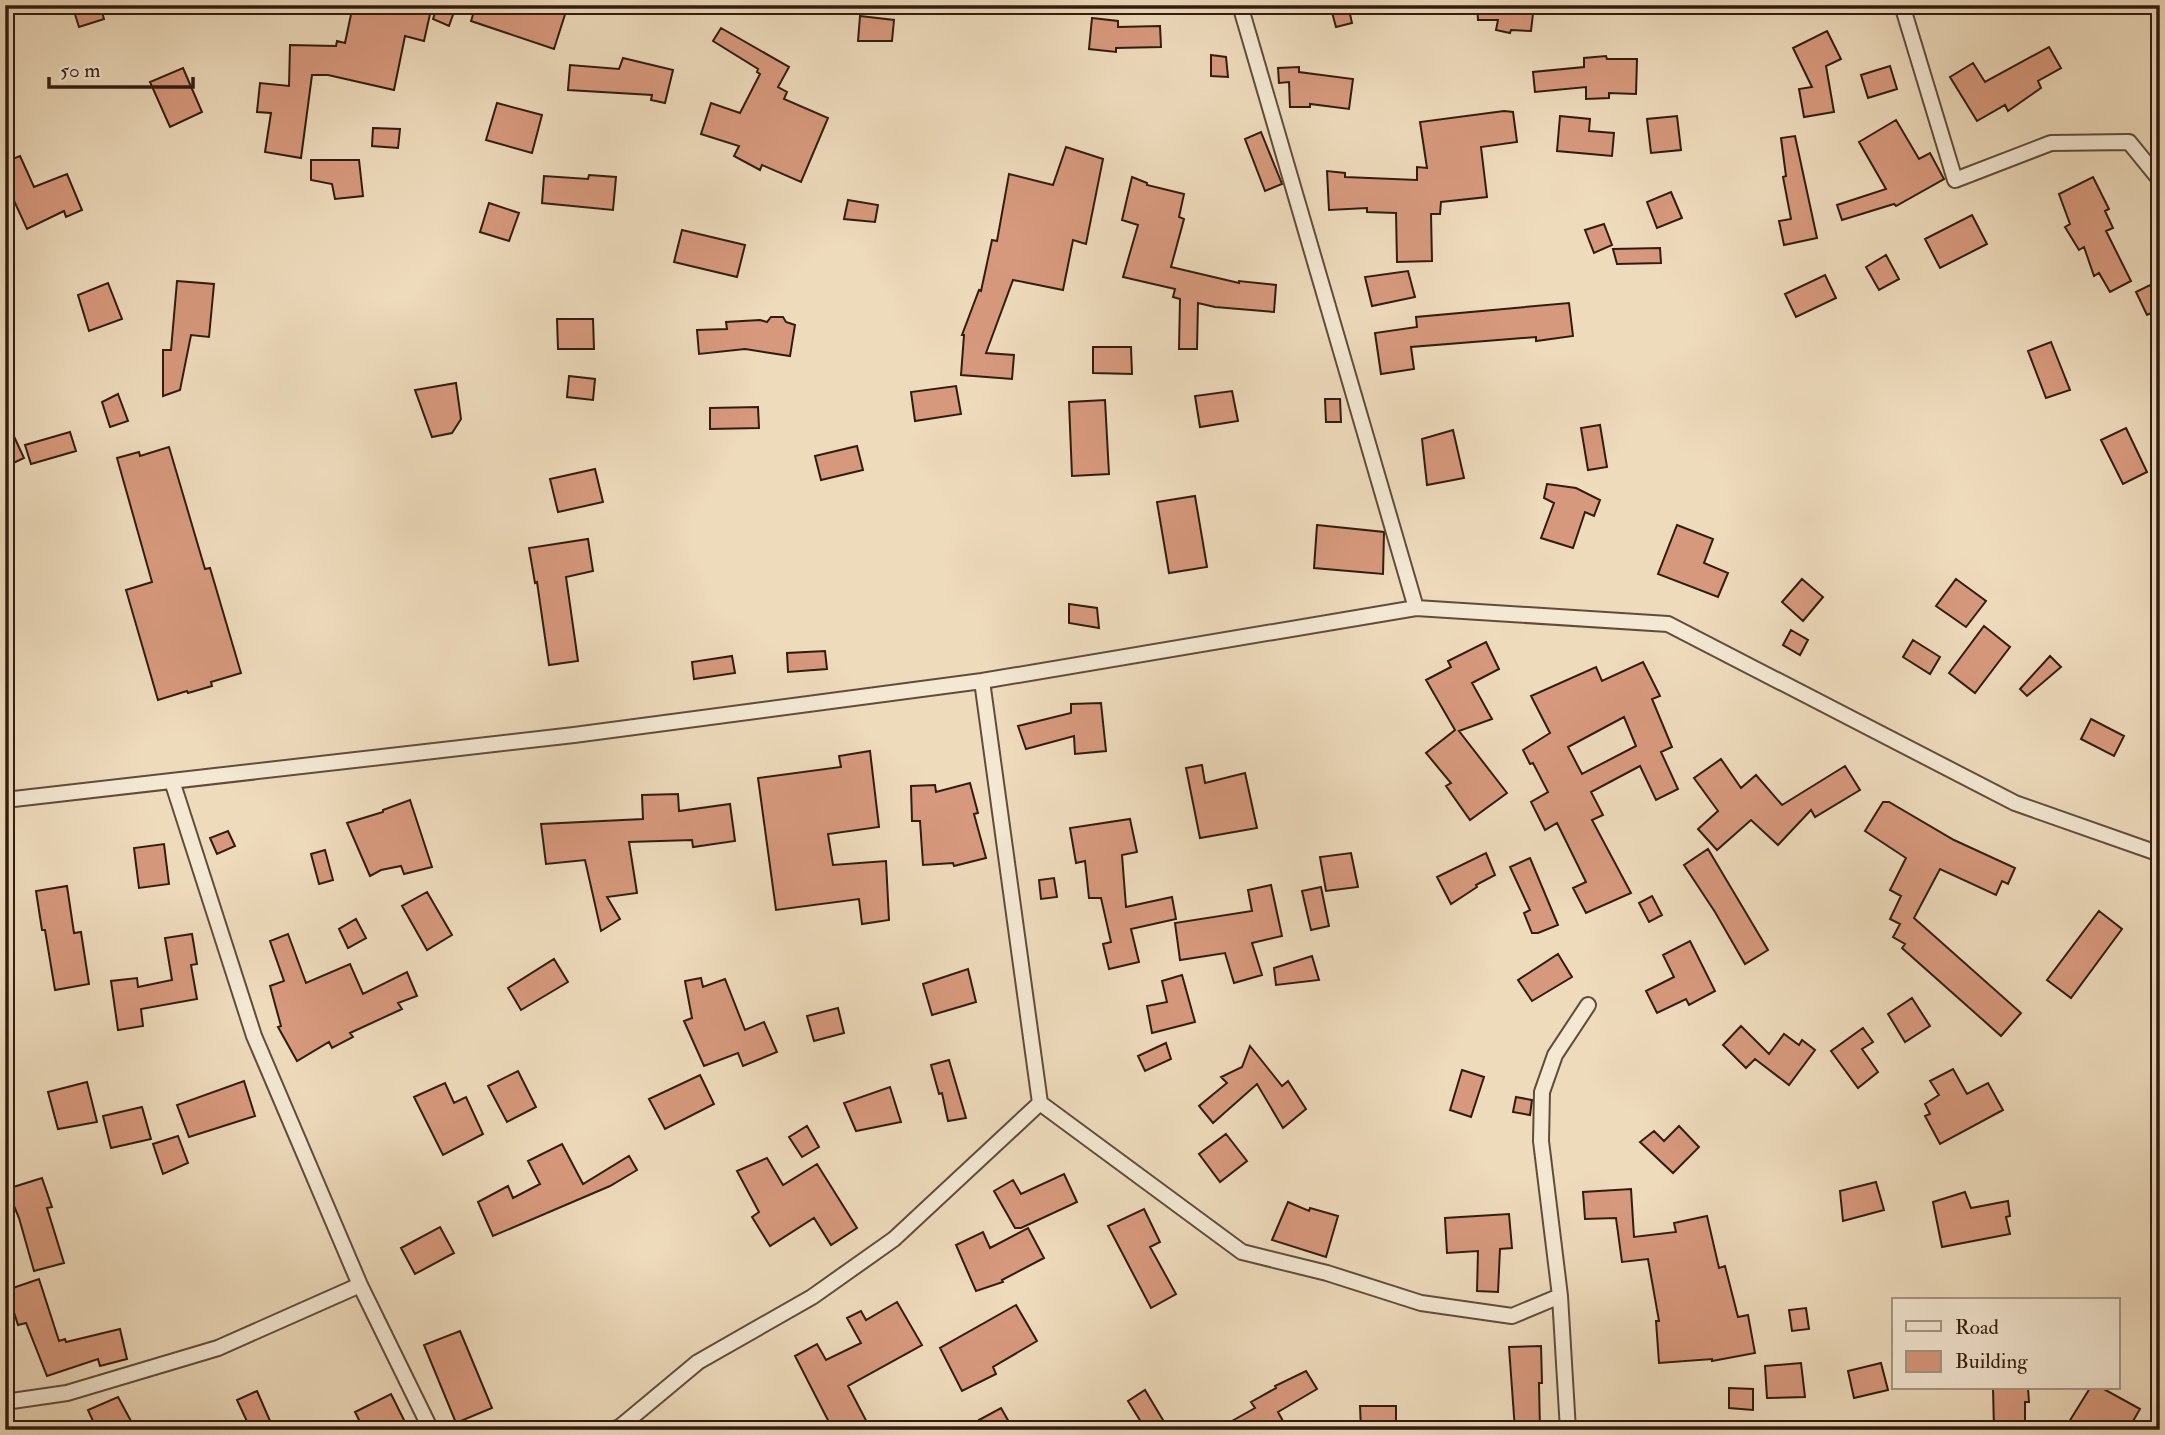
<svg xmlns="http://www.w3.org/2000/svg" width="2165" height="1435" font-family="'IM FELL Double Pica',serif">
<rect width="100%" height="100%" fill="#eedbbc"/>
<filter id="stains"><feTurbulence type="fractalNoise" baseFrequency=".00286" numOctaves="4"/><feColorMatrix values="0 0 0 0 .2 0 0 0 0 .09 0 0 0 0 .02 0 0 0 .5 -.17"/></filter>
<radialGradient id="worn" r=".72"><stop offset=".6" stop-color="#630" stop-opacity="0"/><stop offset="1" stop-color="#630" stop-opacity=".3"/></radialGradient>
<path fill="#d7997d" stroke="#321c10" stroke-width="2" fill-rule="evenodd" d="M72 5H100L104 19 79 27Z
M353 5H432L424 41 405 36 394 90 328 75H312L301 158 265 152 271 113 257 112 260 83 289 86 290 45 336 46 337 41 345 43Z
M438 5 455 9 449 26 433 19Z
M476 5H516L534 12 537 5H568L554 49 471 21Z
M1330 5H1348L1352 23 1336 27Z
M1477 5H1534L1531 31 1511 30 1510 33 1496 30 1498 20H1478Z
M860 16 894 20 892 41H858Z
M1092 18 1118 21V27L1160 26 1161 47 1116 48V52L1089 49Z
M721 28 789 67 778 87 787 92 784 99 828 118 801 182 762 165 760 170 734 156 739 146 701 134 711 103 740 113 760 74 757 72 758 69 713 41Z
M1827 31 1841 59 1826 66 1834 112 1804 117 1799 89 1812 87 1793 48Z
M2049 47 2061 68 2038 81 2041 88 2008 111 2005 105 1977 121 1950 77 1973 63 1985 82Z
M1211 55 1226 57 1228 77 1211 76Z
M1606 56 1607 59H1637L1636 94 1609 93V98L1586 99V87L1535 92 1533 72 1584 67V58Z
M623 58 673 70 665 103 651 100 652 95 568 90 570 65 619 69Z
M1890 66 1897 89 1868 98 1861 75Z
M1299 67V72L1353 79 1349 109 1310 104V107H1290L1289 82 1279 83 1278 68Z
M183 68 202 112 170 127 150 82Z
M497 103 542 115 532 153 486 140Z
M1504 111 1513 112 1517 142 1481 147 1487 197 1441 202 1440 214H1431L1432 261 1397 262 1396 213 1367 212V208L1329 210 1327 171 1345 173V177L1417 180V167L1427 168 1420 122Z
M1560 116 1590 119 1589 131 1614 133 1612 156 1557 151Z
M1677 116 1681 150 1651 153 1647 119Z
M1896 120 1919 159 1930 153 1944 179 1896 206 1894 204 1842 220 1837 205 1886 189 1859 142Z
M373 128 400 129 398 148 372 146Z
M1261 132 1282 184 1265 191 1245 139Z
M1795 136 1817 238 1784 245 1779 221 1791 219 1783 177 1786 176 1781 138Z
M1066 147 1103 159 1086 244 1073 240 1063 290 1013 280 986 353 1014 355 1012 379 961 375 964 335H962L979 290 981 291 992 240 997 241 1009 174 1053 185Z
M20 156 34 187 67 174 82 210 66 217 64 211 27 229 10 192 5 194V162Z
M311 160H359L363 196 335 199 332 184 311 180Z
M589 175 616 177 613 210 542 203 544 176 588 179Z
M1132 177 1147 183V185L1184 194 1179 217 1184 219 1171 267 1239 283V281L1276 285 1274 312 1215 307 1198 303 1197 349H1179L1180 299 1173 297 1175 289 1123 277 1138 225 1122 220Z
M2093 177 2109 209 2105 211 2113 228 2106 231 2131 281 2110 292 2099 273 2094 276 2084 247 2079 250 2065 227 2070 224 2059 194Z
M1671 192 1682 218 1657 228 1647 202Z
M848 200 878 205 875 222 844 219Z
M489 203 519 213 509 241 480 232Z
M1972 215 1987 244 1940 268 1925 239Z
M1604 224 1612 245 1594 253 1585 230Z
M682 230 745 245 737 277 674 262Z
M1660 248 1661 263 1617 264 1613 249Z
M1886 255 1899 279 1879 290 1866 267Z
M1408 271 1415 297 1372 306 1365 277Z
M1825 275 1836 298 1796 317 1785 294Z
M177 281 214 284 209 337 191 335 180 390 163 396V350H171Z
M108 283 122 319 89 331 78 295Z
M2150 285 2160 309 2147 315 2136 292Z
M1569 303 1573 336 1536 341V337L1411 347 1414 369 1381 374 1375 333 1417 327 1416 317Z
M771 317H783L786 322 795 325 790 356 745 349 699 354 697 330 727 329 726 322 760 320 767 322Z
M557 319H593L594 349H558Z
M2051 342 2070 390 2046 398 2028 351Z
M1093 347H1131L1132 374 1093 373Z
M569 376 595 379 593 400 567 397Z
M456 383 461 419 452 433 432 437 415 390Z
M956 386 961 414 915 421 911 392Z
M1232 391 1238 421 1200 427 1195 396Z
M118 394 128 421 110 427 102 402Z
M1325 399H1340L1341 422H1326Z
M1105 400 1109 474 1072 476 1069 402Z
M758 407 759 428 710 429V408Z
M5 417 24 458 5 467Z
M1600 425 1607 467 1588 470 1581 428Z
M2126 428 2147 472 2123 484 2101 440Z
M1453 430 1464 478 1427 485 1422 439Z
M70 432 76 451 31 464 25 445Z
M857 446 863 470 821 480 815 456Z
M169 447 205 569 210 568 241 673 211 682 212 686 188 693 187 691 158 700 126 590 152 582 117 458 139 452 140 456Z
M595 469 603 502 558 512 550 479Z
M1547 484 1576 488 1600 500 1594 516 1585 512 1573 548 1541 538 1554 503 1544 498Z
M1195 496 1207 567 1169 573 1157 502Z
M1317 525 1384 532 1383 574 1314 568Z
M1677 525 1713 539 1704 563 1728 573 1718 597 1658 574Z
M588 539 593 571 566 577 578 661 549 665 537 582 535 583 529 548Z
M1802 579 1823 597 1803 621 1782 602Z
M1956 579 1986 601 1966 627 1936 606Z
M1069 604 1097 608 1099 628 1069 623Z
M1984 626 2010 647 1975 693 1949 673Z
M1791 630 1808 640 1800 655 1783 645Z
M1913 640 1940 657 1930 674 1903 657Z
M1486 642 1499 669 1472 683 1492 719 1459 731 1507 793 1470 820 1446 786 1451 783 1426 753 1455 730 1426 680 1451 667 1448 661Z
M825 651 827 669 788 672 787 653Z
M732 656 735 673 694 679 692 662Z
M2050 656 2061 667 2027 696 2020 689Z
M1643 662 1660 696 1652 699 1672 747 1661 752 1678 789 1656 800 1640 766 1591 792 1603 815 1592 820 1631 893 1586 913 1573 888 1586 882 1557 823 1545 830 1531 802 1548 792 1533 763 1530 764 1523 750 1550 733 1531 696 1596 667 1602 681ZM1624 717 1636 746 1582 774 1568 747Z
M1101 703 1106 751 1075 754 1074 736 1026 749 1018 726 1071 713V704Z
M2091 719 2124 736 2114 756 2081 739Z
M870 751 879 827 828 834 833 865 886 861 889 920 862 924 859 899 776 910 758 778 841 767 839 756Z
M1721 759 1741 788 1756 775 1782 805 1845 766 1860 790 1815 817 1811 810 1778 845 1751 820 1717 850 1698 829 1718 811 1694 778Z
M1202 765 1205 783 1245 773 1257 828 1200 838 1186 768Z
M970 783 978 813 974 814 986 858 954 866 953 863 923 865 920 821H912L911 786 935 785 936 792Z
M678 794 679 811 730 804 735 841 693 847 692 840 629 842 637 893 607 897 620 919 601 931 585 860 546 864 541 824 643 819 642 795Z
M410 800 432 867 404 874 401 866 381 870 370 876 347 823 383 812V810Z
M1883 802H1889L1954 840 2015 868 2008 884 2002 881 1996 895 1940 869 1914 918 2021 1013 2001 1036 1902 948 1905 944 1893 937 1900 924 1890 919 1901 896 1890 890 1906 858 1865 831Z
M1130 819 1137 852 1122 855 1126 907 1172 897 1176 919 1131 929 1139 962 1109 969 1103 944 1111 942 1101 898H1089L1085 861 1076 863 1070 828Z
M228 831 235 846 217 854 210 838Z
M164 844 169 884 139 888 134 848Z
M1708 849 1768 950 1745 964 1715 912 1684 865Z
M325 850 333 880 319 884 311 854Z
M1351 853 1358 887 1326 891 1320 857Z
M1486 853 1495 875 1476 885 1477 887 1451 904 1437 877Z
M1530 858 1558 925 1538 933H1532L1524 913 1530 910 1510 867Z
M1054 878 1057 897 1041 899 1039 880Z
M1271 885 1282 936 1252 943 1262 975 1234 983 1225 953 1180 960 1175 923 1252 911 1248 890Z
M67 886 74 933 81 932 89 984 55 990 45 930H42L36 891Z
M1321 887 1329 926 1311 930 1302 891Z
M427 892 452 935 427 950 402 906Z
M1652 896 1662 915 1649 922 1639 903Z
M2099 911 2122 929 2071 998 2047 980Z
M356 919 366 938 348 948 339 929Z
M192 934 197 964 191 965 197 999 141 1009 143 1026 118 1030 111 981 137 978 138 987 172 980 165 938Z
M288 934 306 983 350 964 363 994 407 972 417 996 398 1003 402 1009 350 1033 353 1037 332 1048 329 1042 297 1061 278 1027 281 1026 270 986 284 981 270 941Z
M1690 941 1715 991 1689 1005 1686 999 1657 1013 1646 991 1674 977 1663 955Z
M1558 954 1572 977 1532 1001 1518 980Z
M1312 956 1319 980 1276 985 1274 968Z
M554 959 568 982 521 1010 508 988Z
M968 969 976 1002 932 1015 923 984Z
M1182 975 1195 1022 1152 1033 1147 1006 1167 1002 1162 981Z
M701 978 703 987 725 979 745 1030 764 1022 777 1052 743 1066 738 1053 704 1066 684 1021 692 1018 685 981Z
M1912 998 1930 1026 1905 1042 1888 1014Z
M838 1008 844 1033 814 1041 807 1016Z
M1741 1026 1769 1054 1784 1034 1799 1045 1802 1040 1815 1050 1789 1085 1755 1059 1746 1068 1723 1045Z
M1863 1028 1873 1042 1862 1049 1878 1072 1858 1088 1831 1051Z
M1166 1043 1171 1059 1145 1071 1138 1056Z
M1250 1046 1282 1086 1288 1081 1306 1109 1283 1128 1257 1084 1213 1123 1199 1106 1227 1083 1221 1077 1242 1067Z
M949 1060 966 1118 948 1121 942 1093 939 1094 931 1065Z
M1953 1069 1967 1094 1988 1083 2003 1110 1940 1144 1925 1116 1930 1114 1925 1104 1939 1095 1930 1081Z
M1462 1070 1484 1077 1471 1117 1450 1110Z
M518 1071 536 1107 507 1122 488 1086Z
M700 1075 714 1104 665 1129 649 1099Z
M244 1081 255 1116 189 1137 177 1105Z
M87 1082 97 1122 58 1129 48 1092Z
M445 1083 454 1103 466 1097 483 1134 443 1155 414 1097Z
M890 1087 901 1122 856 1131 844 1103Z
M1516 1097 1532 1100 1530 1115 1513 1112Z
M142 1107 151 1139 111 1148 103 1116Z
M807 1126 819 1147 802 1157 789 1137Z
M1679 1126 1699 1147 1673 1173 1640 1142 1654 1131 1664 1141Z
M1226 1134 1247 1161 1220 1182 1199 1154Z
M178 1136 188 1163 163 1174 153 1144Z
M562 1144 583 1184 629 1156 637 1170 610 1186 493 1236 478 1202 508 1186 513 1198 540 1184 528 1161Z
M767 1158 783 1185 817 1164 857 1228 831 1245 814 1218 770 1246 752 1217 759 1212 737 1171Z
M1064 1174 1077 1202 1021 1228H1015L994 1191 1013 1180 1021 1194Z
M42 1178 52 1207 47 1208 64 1263 34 1271 19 1218 7 1189Z
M1876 1182 1884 1210 1843 1221 1840 1191Z
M1631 1189 1634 1237 1676 1232 1674 1223 1707 1216 1719 1268 1725 1266 1738 1317 1748 1315 1755 1353 1712 1361V1359L1659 1363 1656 1321H1659L1648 1259 1622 1262 1616 1218 1585 1219 1583 1192Z
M1965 1192 1971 1208 2008 1201 2010 1216 2006 1217 2010 1234 1942 1247 1933 1202Z
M1288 1202 1309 1211 1310 1208 1338 1216 1326 1257 1272 1240Z
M1144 1209 1160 1242 1150 1247 1176 1294 1151 1308 1108 1226Z
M1509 1214 1512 1248 1500 1249 1498 1292 1477 1291 1478 1251 1447 1253 1445 1218Z
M440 1227 454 1253 415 1274 401 1248Z
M1028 1228 1044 1258 1002 1280 1003 1282 976 1291 956 1245 983 1232 990 1248Z
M39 1279 59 1341 65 1339 66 1342 120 1329 127 1359 100 1366 98 1359 47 1376 26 1323 18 1325 7 1290Z
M897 1302 922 1345 848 1386 871 1430H833L795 1356 817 1344 826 1360 861 1343 847 1318 861 1311 866 1320Z
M1016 1305 1037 1341 993 1367 996 1374 962 1391 940 1348Z
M1806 1308 1809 1329 1792 1331 1789 1310Z
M460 1331 492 1408 456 1423 424 1345Z
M1541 1346 1542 1383H1539L1540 1430H1515L1509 1347Z
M1801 1363 1805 1397 1767 1398 1765 1366Z
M1881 1363 1888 1390 1854 1398 1848 1371Z
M1306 1371 1317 1389 1278 1412 1288 1430H1216L1255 1408 1251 1402 1276 1388 1275 1386Z
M1729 1388 1753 1389V1410L1729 1408Z
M1993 1388H2028L2029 1402H2025V1430H1994Z
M2090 1388H2102L2140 1409 2128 1430H2064Z
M1145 1390 1169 1430H1146L1128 1401Z
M257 1391 274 1430H251L237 1400Z
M391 1394 409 1430H364L355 1412Z
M118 1397 131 1421 112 1430H97L88 1410Z
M1360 1406H1396V1430H1361Z
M1001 1408 1009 1422 995 1430H985L979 1420Z"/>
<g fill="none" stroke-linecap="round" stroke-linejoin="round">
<g stroke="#614c3b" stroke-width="18">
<path id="minor" d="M1240 5 1416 608
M1902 5 1955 180 2051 143 2129 142 2160 180
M982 681 1040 1103 1242 1252 1327 1273 1421 1303 1512 1316 1560 1296
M172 781 254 1036 360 1285 431 1430
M5 800 574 735 982 681 1416 608 1668 624 2015 803 2160 854
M5 1402 67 1393 218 1348 360 1285
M610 1430 620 1427 698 1362 812 1297 894 1239 1040 1103
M1568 1430 1560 1296 1541 1141 1542 1092 1555 1055 1588 1005"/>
</g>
<use href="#minor" stroke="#f4e8d3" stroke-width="14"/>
</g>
<rect width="2165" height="1435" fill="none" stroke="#eedbbc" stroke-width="28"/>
<rect x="7" y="7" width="2151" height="1421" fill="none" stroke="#321c10" stroke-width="3.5"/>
<rect x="14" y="14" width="2137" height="1407" fill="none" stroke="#321c10" stroke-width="2"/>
<rect x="1892" y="1298" width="228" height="91" fill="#f4e8d3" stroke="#a69685" stroke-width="2"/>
<rect x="1906" y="1321" width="35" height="10" fill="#f4e8d3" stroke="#a69685" stroke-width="2"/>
<text x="1955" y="1334" font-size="21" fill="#321c10">Road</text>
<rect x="1906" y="1351" width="35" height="21" fill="#d7997d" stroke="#a69685" stroke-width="2"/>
<text x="1955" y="1368" font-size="21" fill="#321c10">Building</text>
<path d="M49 77v10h144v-10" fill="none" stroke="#321c10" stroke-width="3.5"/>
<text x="60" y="77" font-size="21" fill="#321c10" stroke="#f4e8d3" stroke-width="5" paint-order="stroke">50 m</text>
<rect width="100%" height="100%" filter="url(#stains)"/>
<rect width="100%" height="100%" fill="url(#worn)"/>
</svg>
